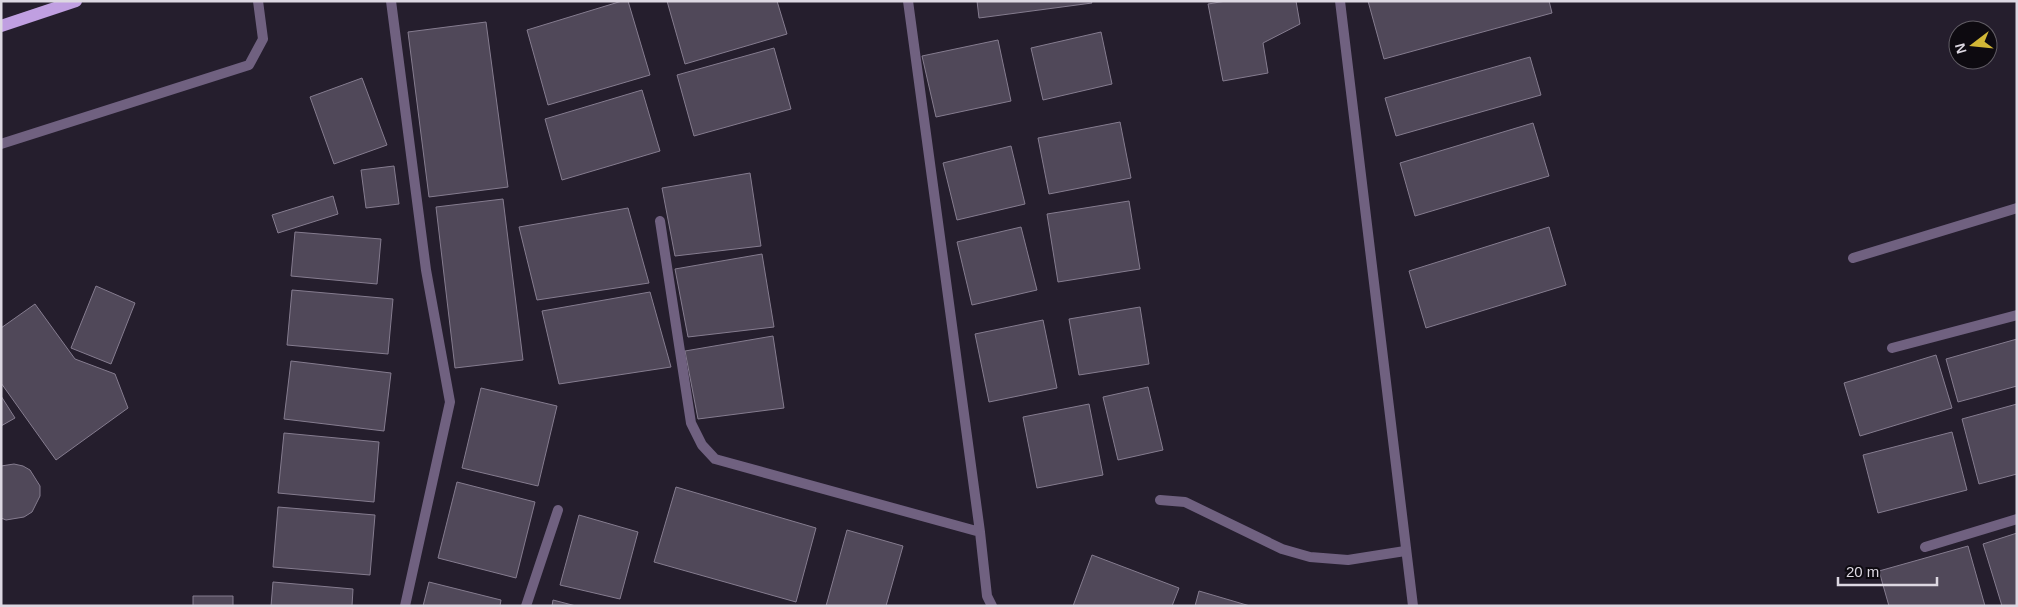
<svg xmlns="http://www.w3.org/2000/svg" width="2018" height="607" font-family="Helvetica,sans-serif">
<rect width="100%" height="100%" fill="#251e2d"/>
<path fill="#504859" stroke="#857c8f" d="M622 1H628L650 75 548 105 527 30Z
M667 1H777L787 34 685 64Z
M977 1H1091L1092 3 979 18Z
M1226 1H1296L1300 24 1263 43 1268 73 1223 81 1208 4Z
M1368 1H1549L1552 13 1384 59Z
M486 22 508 187 429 197 408 32Z
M1101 32 1112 84 1043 100 1031 48Z
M998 40 1011 101 936 117 922 56Z
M774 48 791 109 694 136 677 75Z
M1530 57 1541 95 1396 136 1385 98Z
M362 78 387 145 334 164 310 97Z
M642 90 660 151 562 180 545 119Z
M1120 122 1131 178 1049 194 1038 138Z
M1533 123 1549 176 1415 216 1400 163Z
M1011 146 1025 204 957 220 943 163Z
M394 166 399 204 366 208 361 170Z
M750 173 761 246 675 256 662 188Z
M333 196 338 214 278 233 272 215Z
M503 199 523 360 455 368 436 207Z
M1129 201 1140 269 1058 282 1047 214Z
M628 208 649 283 537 300 519 227Z
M1021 227 1037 290 972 305 957 242Z
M1549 227 1566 285 1426 328 1409 271Z
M295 232 381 239 377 284 291 276Z
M762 254 774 327 688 337 675 269Z
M96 286 135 303 111 364 71 348Z
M292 290 393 299 388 354 287 345Z
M650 292 671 367 559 384 542 311Z
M35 304 75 359 115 374 128 408 56 460 1 383V328Z
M1140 307 1149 364 1079 375 1069 319Z
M1043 320 1057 388 989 402 975 334Z
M773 336 784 408 698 419 685 351Z
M2017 339V386L1958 402 1946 359Z
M1936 355 1952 408 1860 436 1844 383Z
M291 361 391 373 384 431 284 419Z
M1148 387 1163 450 1118 460 1103 397Z
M481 388 557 406 538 486 462 468Z
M1 396 15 418 1 426Z
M1089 404 1103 475 1037 488 1023 417Z
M2017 404V474L1979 484 1962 419Z
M1952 432 1967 490 1878 513 1863 455Z
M284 433 379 442 374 502 278 493Z
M14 464 23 466 30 470 40 486V496L32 512 24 517 6 520 1 518V466Z
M457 482 535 502 516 578 438 558Z
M676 487 816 528 796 602 654 562Z
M278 507 375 515 370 575 273 567Z
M579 515 638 532 620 599 560 585Z
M847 530 903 546 886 606H826Z
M2017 533V606H2002L1983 544Z
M1968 546 1985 606H1889L1879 571Z
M1092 555 1179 588 1172 606H1073Z
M273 582 353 589 352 606H271Z
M429 582 501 600 500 606H423Z
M1199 591 1250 606H1195Z
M193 596H233V606H193Z
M553 600 576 606H552Z"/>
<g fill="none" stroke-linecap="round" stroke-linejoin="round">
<path stroke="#706180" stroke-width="10" d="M1 144 249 65 263 39 258 1
M1160 500 1185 502 1282 549 1310 557 1348 560 1405 551
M1925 547 2017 519"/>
<path stroke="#706180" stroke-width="10" d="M391 1 426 270 450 402 405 606
M1340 1 1413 606
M660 221 691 423 702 445 715 459 980 532 908 1
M1853 258 2017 208
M1892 348 2017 315
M980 532 987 596 992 606
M526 606 558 510"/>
<path stroke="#c09fe1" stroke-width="12" d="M1 26 76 1"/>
</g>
<rect width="2018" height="607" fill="none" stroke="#ddd8e2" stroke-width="5"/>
<g transform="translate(1973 45) rotate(254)"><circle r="24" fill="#0d0a10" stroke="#605c64"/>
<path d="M0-4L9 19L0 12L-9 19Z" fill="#d2b736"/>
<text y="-8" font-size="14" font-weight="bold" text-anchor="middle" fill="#ddd8e2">N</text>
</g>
<path d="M1838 577v8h99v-8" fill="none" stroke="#ddd8e2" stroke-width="2.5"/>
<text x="1846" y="577" font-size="15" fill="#ddd8e2" stroke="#0d0a10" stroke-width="4" paint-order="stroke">20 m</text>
</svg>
